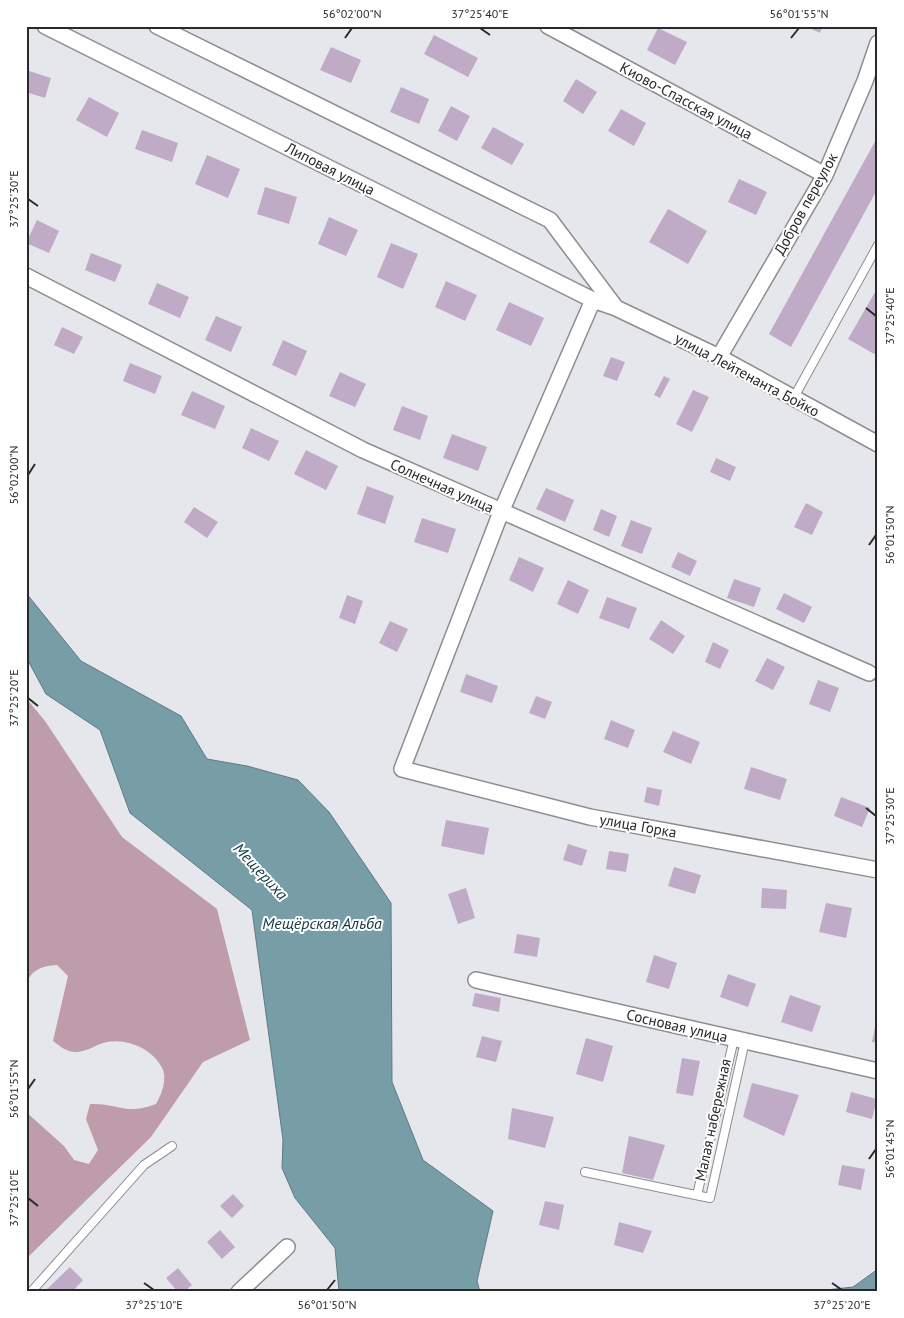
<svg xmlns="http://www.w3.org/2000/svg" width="904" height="1318" font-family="'PT Sans',sans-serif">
<rect width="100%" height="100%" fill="#e6e7ec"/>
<path fill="#be9caa" d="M26 698 45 721 122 837 217 909 250 1040 203 1062 151 1137 26 1259V1112L64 1146 74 1160 89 1164 98 1150 86 1119 90 1104C120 1103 124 1116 156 1104 161 1095 167 1081 163 1070 155 1050 128 1038 107 1042 97 1044 88 1051 78 1052 68 1053 61 1047 53 1041L68 976 57 965C42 966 33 969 26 983Z"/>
<path fill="#779da7" stroke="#607a82" d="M26 593 81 661 181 716 207 759 247 766 298 780 329 812 391 903 392 1082 423 1160 493 1211 477 1281 480 1292H339L335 1248 295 1198 282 1168 283 1140 252 910 130 813 100 730 46 694 26 657Z
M878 1269V1292H808L853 1287Z"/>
<path fill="#bfabc6" d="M805 26H823L820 33Z
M658 28 687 42 675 65 647 50Z
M434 35 478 58 468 77 424 54Z
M331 47 361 60 351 83 320 70Z
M26 70 51 78 45 98 26 92Z
M576 79 597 92 583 114 563 101Z
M401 87 429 99 419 124 390 112Z
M89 97 119 113 107 137 76 120Z
M451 106 470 116 457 141 438 131Z
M621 109 646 123 634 146 608 131Z
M493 127 524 144 512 165 481 148Z
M142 130 178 143 172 162 135 149Z
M878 136V188L791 347 769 334Z
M207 155 240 169 228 198 195 184Z
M739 179 767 192 756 215 728 202Z
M265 187 297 197 289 224 257 214Z
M668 209 707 231 688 264 649 242Z
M329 217 358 230 346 256 318 244Z
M37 220 59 231 49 253 26 243Z
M391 243 418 254 403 289 377 277Z
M91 253 122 265 115 282 85 270Z
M446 281 477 295 465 321 435 307Z
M157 283 189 297 180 318 148 304Z
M878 287V351L876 355 848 339Z
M509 302 544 318 531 346 496 330Z
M216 316 242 327 231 352 205 340Z
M62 327 83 337 74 354 54 345Z
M283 340 307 351 296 376 272 365Z
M611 357 625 362 617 381 603 376Z
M130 363 162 376 155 394 123 381Z
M340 372 366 384 355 407 329 396Z
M664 376 670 379 660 398 654 395Z
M693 390 709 397 692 432 676 424Z
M192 391 225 406 215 429 181 415Z
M402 406 428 416 420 440 393 430Z
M251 428 279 441 269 461 242 448Z
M452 434 487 447 478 471 443 458Z
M306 450 338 466 326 490 294 474Z
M716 458 736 467 730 481 710 472Z
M367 486 394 496 385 524 357 514Z
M546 488 574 500 565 522 536 509Z
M806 503 823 512 812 535 794 527Z
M194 507 218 522 207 538 184 522Z
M601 509 617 516 609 537 593 530Z
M422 518 456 529 448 553 414 542Z
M631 520 652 528 642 554 621 546Z
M678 552 697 561 690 576 671 567Z
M519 557 544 568 533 592 509 580Z
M734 579 761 588 754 607 727 598Z
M568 580 589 590 578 614 557 604Z
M784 593 812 607 804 623 776 609Z
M347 595 363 601 355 624 339 618Z
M607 597 637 608 629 629 599 618Z
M661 620 685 636 673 654 649 639Z
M390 621 408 629 397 652 379 643Z
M713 642 729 650 720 669 705 662Z
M767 658 785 667 773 690 755 681Z
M466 674 498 686 492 703 460 692Z
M818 680 839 688 830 712 809 704Z
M536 696 552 702 545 719 529 713Z
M611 720 635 730 628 748 604 739Z
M673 731 700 742 691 764 663 752Z
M751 767 787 779 780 800 744 789Z
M647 787 662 790 659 806 644 802Z
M841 797 870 808 862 827 834 816Z
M446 820 489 828 484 855 441 846Z
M568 844 587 850 582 866 563 860Z
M609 851 629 854 626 872 606 869Z
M674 867 701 875 695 894 668 886Z
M466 888 475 918 458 924 448 894Z
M762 888 787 890 786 909 761 908Z
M826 903 852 908 846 938 819 932Z
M517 934 540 938 537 957 514 953Z
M654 955 677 963 669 989 646 982Z
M728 974 756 984 748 1007 720 997Z
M475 993 501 998 499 1012 472 1006Z
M790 995 821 1006 812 1032 781 1022Z
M876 1022H878V1043L872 1042Z
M482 1036 502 1041 496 1062 476 1057Z
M586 1038 613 1046 603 1082 576 1074Z
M682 1058 700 1061 693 1096 676 1093Z
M752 1083 799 1095 784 1136 743 1117Z
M851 1092 877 1099 872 1119 846 1112Z
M512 1108 554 1117 545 1148 508 1139Z
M629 1136 665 1145 653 1180 622 1173Z
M842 1165 865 1169 861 1190 838 1185Z
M233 1194 244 1206 232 1218 220 1206Z
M545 1201 564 1205 559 1230 539 1225Z
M619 1222 652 1231 643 1253 614 1245Z
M220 1230 235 1247 222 1259 207 1242Z
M70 1267 83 1280 72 1292H44Z
M178 1268 192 1285 184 1292H178L166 1278Z"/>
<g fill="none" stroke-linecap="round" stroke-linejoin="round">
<g stroke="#8c8d92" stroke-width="10">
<path id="lane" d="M793 399 878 245
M585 1172 710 1198 745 1041
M697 1195 734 1039
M31 1292 144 1165 172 1146"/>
</g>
<g stroke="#8c8d92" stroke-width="18">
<path id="street" d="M45 26 593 300 616 308 719 357 878 444
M157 26 550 220 616 308
M548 26 825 175
M26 276 363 450 869 673
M593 300 501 512 402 769 590 817 878 870
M719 357 825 175 865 81 878 43
M476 980 878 1071
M239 1292 287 1247"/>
</g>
<use href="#lane" stroke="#fff" stroke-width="8"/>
<use href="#street" stroke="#fff" stroke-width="15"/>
</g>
<path fill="none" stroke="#29292c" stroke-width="2" d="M480 28 490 35M345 38 352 28M791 38 799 28M28 199 38 206M866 308 876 316M28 475 35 464M869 545 876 535M28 698 38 706M866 808 876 816M28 1089 35 1079M869 1159 876 1149M28 1198 38 1206M144 1283 154 1290M832 1283 842 1290M327 1290 335 1280"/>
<g text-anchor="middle" stroke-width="4" stroke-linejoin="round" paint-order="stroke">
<g font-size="15" fill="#29292c" stroke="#fff">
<text transform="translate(686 101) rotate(28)" y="5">Киово-Спасская улица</text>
<text transform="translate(330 169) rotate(27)" y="5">Липовая улица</text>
<text transform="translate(806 204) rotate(-61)" y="5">Добров переулок</text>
<text transform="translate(747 375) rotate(28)" y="5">улица Лейтенанта Бойко</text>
<text transform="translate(442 486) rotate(24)" y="5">Солнечная улица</text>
<text transform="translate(638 826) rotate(10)" y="5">улица Горка</text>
<text transform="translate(677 1026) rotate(13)" y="5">Сосновая улица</text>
<text transform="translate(713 1120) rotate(-78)" y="5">Малая набережная</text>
</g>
<g font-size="16" font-style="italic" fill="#123840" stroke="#fff">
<text transform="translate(261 871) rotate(47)" y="6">Мещериха</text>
<text x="322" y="929">Мещёрская Альба</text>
</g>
</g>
<rect width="904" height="1318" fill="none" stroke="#ffffff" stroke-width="55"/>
<rect x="28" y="28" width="848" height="1262" fill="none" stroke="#29292c" stroke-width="2"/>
<g font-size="12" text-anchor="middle" fill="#29292c">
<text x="352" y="18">56°02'00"N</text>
<text x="480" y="18">37°25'40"E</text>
<text x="799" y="18">56°01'55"N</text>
<text transform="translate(14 199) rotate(-90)" y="4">37°25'30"E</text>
<text transform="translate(890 316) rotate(-90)" y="4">37°25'40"E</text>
<text transform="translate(14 475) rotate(-90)" y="4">56°02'00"N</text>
<text transform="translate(890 535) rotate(-90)" y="4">56°01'50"N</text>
<text transform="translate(14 698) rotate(-90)" y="4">37°25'20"E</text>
<text transform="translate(890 816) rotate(-90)" y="4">37°25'30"E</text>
<text transform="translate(14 1089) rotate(-90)" y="4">56°01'55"N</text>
<text transform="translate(890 1149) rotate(-90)" y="4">56°01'45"N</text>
<text transform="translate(14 1198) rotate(-90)" y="4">37°25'10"E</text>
<text x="154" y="1309">37°25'10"E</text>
<text x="327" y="1309">56°01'50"N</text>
<text x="842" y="1309">37°25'20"E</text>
</g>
</svg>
